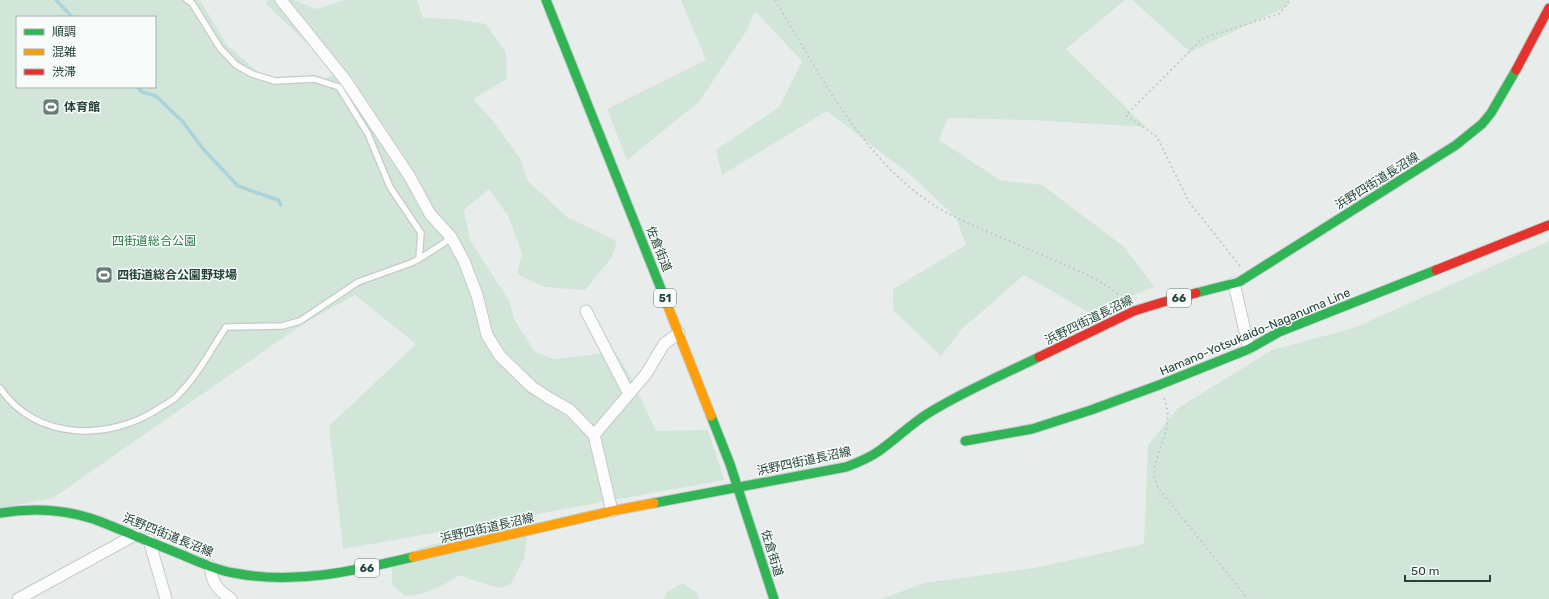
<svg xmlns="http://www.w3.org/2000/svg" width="1549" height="599" font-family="Rubik,'Noto Sans JP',sans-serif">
<rect width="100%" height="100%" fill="#e8edeb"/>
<path fill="#d1e6d8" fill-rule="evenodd" d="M0 0H200L227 45 265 78 324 79 338 73 266 4V0H293L317 9 345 0H417L423 18 455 19 486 24 506 53 507 79 473 99 493 121 520 158 528 181 567 217 617 241 612 257 585 290 544 287 517 274 522 253 508 216 489 189 464 210 470 240 510 302 514 319 535 352 554 359 615 352 631 377 656 431 708 430 724 480 504 520 517 526 527 538 524 559 510 585 500 588 478 582 459 575C443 586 425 596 405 596L392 585V563C397 560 403 556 408 553 439 540 473 537 502 521L343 549 329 426 416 344 355 295 303 324 53 498 0 508ZM17 17H155V87H17Z
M681 0H1125L1066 49 1146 127 1030 120 948 118 939 140 1000 180 1042 185 1123 246 1155 287 1088 312 1024 275 962 329 941 356 893 310V289L966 245 956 218 913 177 827 111 722 175 716 150 779 107 802 61 755 11 747 30 699 102 627 160 607 109 706 60Z
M1132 0H1289L1288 6 1190 52Z
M1549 241V599H881L924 583 1034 568 1144 544 1148 445 1178 408 1272 350 1354 328Z
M683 583 697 593 699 599H664L667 592Z"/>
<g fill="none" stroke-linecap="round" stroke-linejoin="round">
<path stroke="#a9d4db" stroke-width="3.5" d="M56 0 72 17
M137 87 142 92 156 96 183 122 204 150 238 186 278 200 281 205"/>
<g stroke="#c5cac8" stroke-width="8">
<path id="lane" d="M419 259 444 243 451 237
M0 388C36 441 109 441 158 409 164 405 171 402 176 397 197 377 210 351 226 327L282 326 300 321 358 282 411 263 419 259 421 233 390 187 368 134 339 87 314 79 275 81 252 74 236 65 220 48 192 3 187 0"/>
</g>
<g stroke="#c5cac8" stroke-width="13">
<path id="street" d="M281 0 346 81 410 177 430 214 451 237 464 261 477 295 487 335 500 356 532 387 549 398 570 410 594 435 612 511
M1234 283 1249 349
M586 311 629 394
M594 435 646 374 664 344 679 333
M149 540 166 599
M210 566C212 583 217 589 231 599
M18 599 135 535"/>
</g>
<g stroke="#c3ccc9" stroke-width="11">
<path id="fast" d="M546 0 667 304
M1196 293 1239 282 1456 145 1482 124 1491 113 1516 70
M711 416 730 464 774 599
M965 441 1032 429 1091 410 1159 385 1249 349 1279 332 1436 270
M654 503 846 467C857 463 869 458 879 451 896 439 910 425 927 414 962 392 1002 375 1039 357
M0 513C30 508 61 509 90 518 100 521 111 526 121 530 140 538 160 546 180 554 197 561 215 570 234 573 295 585 354 571 413 557"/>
</g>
<g stroke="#c3ccc9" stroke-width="11">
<path id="slow" d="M667 304 711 416
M413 557 612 511 654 503"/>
</g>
<g stroke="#c3ccc9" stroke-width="11">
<path id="jam" d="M1516 70 1549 8
M1436 270 1549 225
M1039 357 1134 311 1160 303 1196 293"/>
</g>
<path stroke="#c3ccca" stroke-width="2" stroke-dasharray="2 3" stroke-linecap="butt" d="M775 0C823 79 870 176 957 218 989 233 1022 246 1054 260 1079 271 1106 281 1125 301
M1240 266 1189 202 1157 137 1126 115 1203 38 1279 14 1290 0
M1164 398C1175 426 1158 445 1154 471 1153 476 1157 484 1159 489L1248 599"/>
<use href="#lane" stroke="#fcfcfc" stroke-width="5.5"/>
<use href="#street" stroke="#fcfcfc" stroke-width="11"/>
<use href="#fast" stroke="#30b455" stroke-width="9"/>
<use href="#slow" stroke="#ff9f0a" stroke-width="9"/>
<use href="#jam" stroke="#e5322d" stroke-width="9"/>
</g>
<defs>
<g id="stadium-square" transform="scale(0.9)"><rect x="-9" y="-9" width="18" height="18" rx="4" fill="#697e78" stroke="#f7fbf9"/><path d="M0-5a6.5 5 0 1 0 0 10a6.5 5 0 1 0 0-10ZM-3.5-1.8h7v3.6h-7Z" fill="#fff"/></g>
</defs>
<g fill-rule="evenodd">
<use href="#stadium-square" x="51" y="107"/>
<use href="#stadium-square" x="104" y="275"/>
</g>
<g text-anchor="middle" stroke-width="3" stroke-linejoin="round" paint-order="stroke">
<g fill="#f7fbf9" stroke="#637a73" stroke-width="1">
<rect x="654" y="289" width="22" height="18" rx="3"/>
<rect x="1167" y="289" width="24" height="18" rx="3"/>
<rect x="355" y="559" width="24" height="18" rx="3"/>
</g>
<g font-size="11" font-weight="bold" fill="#24423a">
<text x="665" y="302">51</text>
<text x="1179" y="302">66</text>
<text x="367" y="572">66</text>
</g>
<g font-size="12" font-weight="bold" fill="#24423a" stroke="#f7fbf9" text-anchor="start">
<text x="64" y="111">体育館</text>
<text x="117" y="279">四街道総合公園野球場</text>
</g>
<g font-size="12" fill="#24423a" stroke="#f7fbf9">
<text transform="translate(1377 181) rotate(-32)" y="4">浜野四街道長沼線</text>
<text transform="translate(659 249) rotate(68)" y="4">佐倉街道</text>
<text transform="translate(1089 320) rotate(-26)" y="4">浜野四街道長沼線</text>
<text transform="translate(1255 332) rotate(-23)" y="4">Hamano-Yotsukaido-Naganuma Line</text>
<text transform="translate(804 461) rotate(-12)" y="4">浜野四街道長沼線</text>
<text transform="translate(487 528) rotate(-13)" y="4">浜野四街道長沼線</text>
<text transform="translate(168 535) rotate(22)" y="4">浜野四街道長沼線</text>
<text transform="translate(772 553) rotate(73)" y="4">佐倉街道</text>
</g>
<g font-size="12" fill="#2d7a4b" stroke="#f7fbf9">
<text x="154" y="245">四街道総合公園</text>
</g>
</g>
<rect x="16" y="16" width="140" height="72" fill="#f7fbf9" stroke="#a3b1ad"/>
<rect x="24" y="29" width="20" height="6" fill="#30b455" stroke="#a3b1ad"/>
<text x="52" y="36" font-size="12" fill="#24423a">順調</text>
<rect x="24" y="49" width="20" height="6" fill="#ff9f0a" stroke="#a3b1ad"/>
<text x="52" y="56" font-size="12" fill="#24423a">混雑</text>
<rect x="24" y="69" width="20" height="6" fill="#e5322d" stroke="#a3b1ad"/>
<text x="52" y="76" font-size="12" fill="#24423a">渋滞</text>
<path d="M1405 575v6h85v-6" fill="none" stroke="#24423a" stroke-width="2"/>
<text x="1411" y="575" font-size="12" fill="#24423a" stroke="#f7fbf9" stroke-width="3" paint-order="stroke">50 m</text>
</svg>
